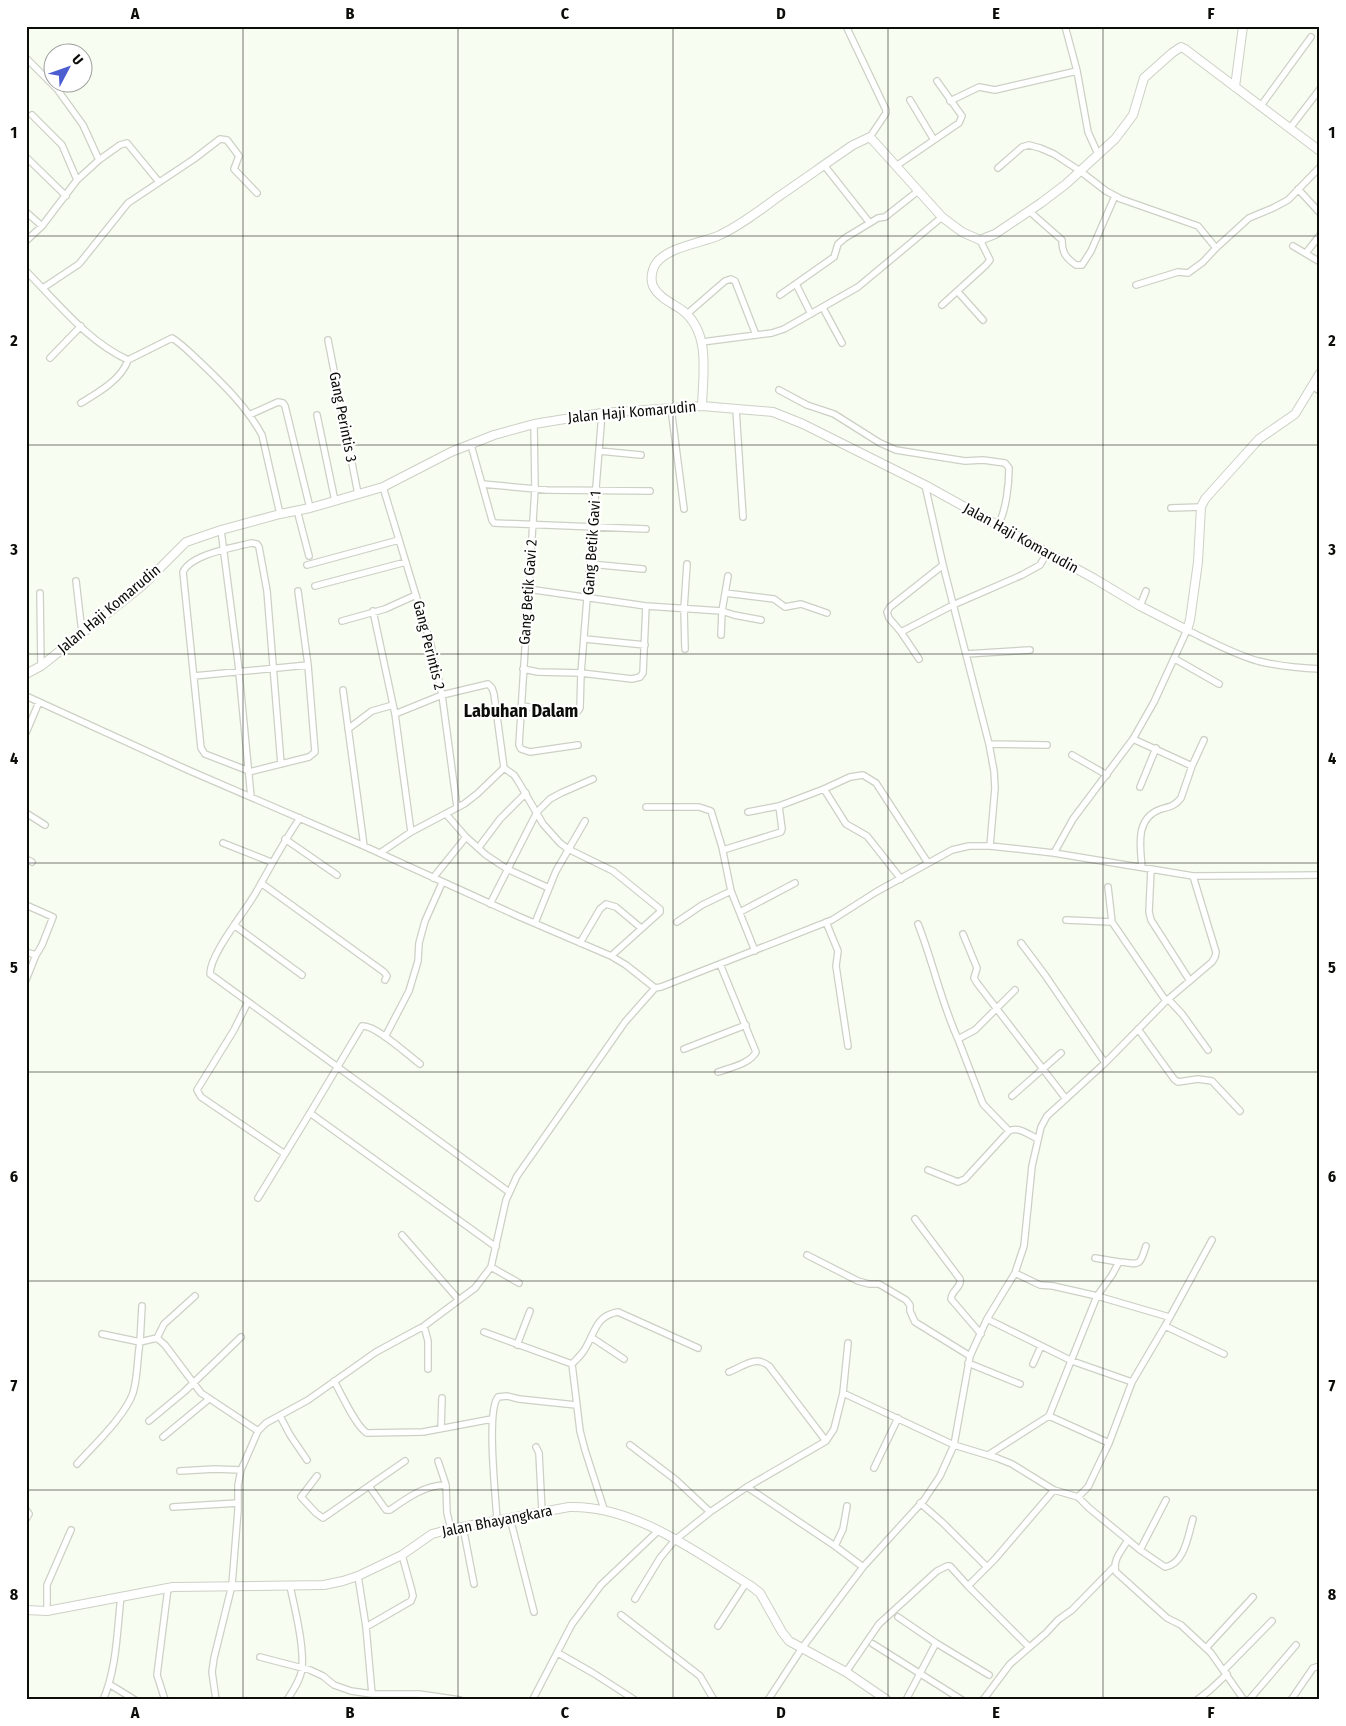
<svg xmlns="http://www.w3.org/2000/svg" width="1346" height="1726" font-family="'Fira Sans Condensed',sans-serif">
<rect width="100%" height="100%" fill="#f8fdf1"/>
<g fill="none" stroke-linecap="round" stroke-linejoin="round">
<g stroke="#ccd0c5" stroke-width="8">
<path id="minor" d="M846 26 886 110V113L870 137
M1065 26 1077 71 1088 132 1098 154
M26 58 57 89 83 125 99 160 77 180 42 226 26 241
M910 100 934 140
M950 101 979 87 995 90 1077 71
M1260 107 1311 37
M32 115 62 145 77 180
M1290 128 1320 89
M26 157 66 196
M99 160 120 145 127 143 159 182
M824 165 869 222
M896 166 959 123 962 116 937 81
M998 168 1022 147 1029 145 1040 148 1054 154 1080 171 1106 191 1121 199 1198 226 1216 248 1249 218 1273 208 1288 200 1320 167
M1298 189 1320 213
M1029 211 1062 240C1062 253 1066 258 1076 265H1082L1091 251 1115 196
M26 212 42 226
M1293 246 1320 262
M1306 253 1320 235
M26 271C57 302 87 341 128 360L172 338C182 344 190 353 199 361 222 383 247 407 262 435L280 514
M796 284 811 314
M1136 285 1178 272 1188 273 1203 262 1216 248
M43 288 79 264 128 203 194 159 220 139 227 140 239 156 234 169 257 193
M958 292 983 320
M780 295 834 257 838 244 845 238 878 218 885 217 918 191
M942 305 986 265 990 260 980 240
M823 308 842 343
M687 314 725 281 731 279 735 281 756 335
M328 340 358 494
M702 342 772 333 784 329 858 287 942 217
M50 358 81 326
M1312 386 1320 391
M779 390 807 405 834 414 880 443 896 450 965 461 983 460 1005 463 1009 468C1009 485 1006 511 998 525
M81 403C98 393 122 379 128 360
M671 408 684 509
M736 409 743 517
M249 415 278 402 283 403 285 406 310 508
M317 415 335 501
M534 424 535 489 519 745 521 749 530 752 578 745
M471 445 492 520 494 523 646 529
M599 451 641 455
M482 484 547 490 650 491
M925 485 943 565 989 744 994 771 995 788 990 846
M383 487 431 645 442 695 457 807
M1171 508 1201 507
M297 510 309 556
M221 530 238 662 251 797
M590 564 643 569
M307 565 399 540
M76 581 82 633
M315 586 406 562
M528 589 646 606 722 611 728 576
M40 593 41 666
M725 593 774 599 785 607 801 604 827 613
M1140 606 1146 591
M373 611 395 714 411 832
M342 621 385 609 416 595
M901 632 953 605 1022 575 1040 565 1047 553
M721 635 722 611 734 615 761 620
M585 639 645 645
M685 649 684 609 687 564
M966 654 1030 650
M919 659 901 632 889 618 887 612 890 607 943 565
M1175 659 1219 684
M523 669 538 672 581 673 632 679 640 677 643 673 646 606
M194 676 308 665
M343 690 364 846
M26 696 188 770 364 846 520 917 611 956 626 965 655 988 661 987 832 920 876 892 952 850 969 846H990L1054 853 1193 876 1320 875
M522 706 573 713 578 711 580 708 581 673 602 413
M395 714 442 695 488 684 492 688 494 694 504 768 514 775 518 781 543 824 560 843 568 849 613 871 660 909V912L611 956
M348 729 372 711 393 705
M26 733 39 702
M1133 739 1192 766 1204 740
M989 744 1047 745
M1072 755 1107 775
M249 771 205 754 201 748 183 572C191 554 233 548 251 543L257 544 259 547 267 591 281 764
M249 772 309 757 315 752 308 665 298 591
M1140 787 1156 748
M824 789 846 824 867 836 901 879
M646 807H699L711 811 722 847 731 891 755 951
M748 812 779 806 824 789 850 777 863 775 876 783 928 863
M26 813 45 825
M446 814 466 837
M300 818C283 842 270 868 255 894 244 913 210 954 210 974L509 1192
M285 839 337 875
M223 843 271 862
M479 847 500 819 526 793
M723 850 781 832 782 829 779 806
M380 853 411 832 464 804 477 794 504 768
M1054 853 1073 819 1133 739 1154 702 1187 630C1210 641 1233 654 1258 661 1278 666 1299 668 1320 669
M26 859 32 862
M1142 867C1140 846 1135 818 1161 809 1169 807 1175 806 1181 798L1192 766
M1151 869 1149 912 1151 920 1190 981
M433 878 466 837 486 855 507 869 549 888
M261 883 384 972 387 976 385 980
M1108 887 1112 922
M490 904 537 812 550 799 561 793 593 779
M26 905 53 917 42 945 36 955 26 952
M740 912 795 883
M1066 920 1112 922 1166 1001
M677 922 702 905 731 891
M826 922 838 951 836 966 848 1046
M535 923 556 871 585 821
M918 924C933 962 941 1002 958 1039L975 1030 1015 990
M234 925 302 975
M963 934 977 968 974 978 977 983 1066 1099
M580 943 600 909 606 904 616 907 641 928
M1021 943 1045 975 1105 1063
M26 980 36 955
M1168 999 1182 1014 1208 1050
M248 1002 234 1030 197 1090 201 1097 285 1154
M1138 1029 1174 1079 1178 1082 1198 1079 1212 1081 1240 1111
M385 1037 409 991 418 961 419 943 425 921 442 883
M958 1039 983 1104 1009 1131
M684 1049 746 1025
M420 1064C409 1056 375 1024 362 1026L310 1113 496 1247
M718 1072C729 1068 750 1064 756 1052L720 964
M1012 1096 1061 1053
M928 1170 958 1182 965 1179 1009 1131C1019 1126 1029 1135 1038 1139
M258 1198 310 1113
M915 1219 960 1279C962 1287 951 1291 951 1299L981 1334
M402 1235 459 1300
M807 1255 858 1281 869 1284H879L906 1300 910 1305V1311L915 1322 970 1356
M1095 1258 1119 1262
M491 1267 519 1283
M1015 1273 1040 1285 1053 1286 1097 1296 1169 1317
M987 1319 1072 1361 1132 1382
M424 1326 428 1341V1369
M1165 1326 1224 1354
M484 1332 572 1364 580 1431 585 1450 604 1509
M102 1334 140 1342 142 1306
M591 1337 624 1359
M157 1338 164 1324 195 1296
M517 1345 530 1311
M968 1363 1020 1384
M572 1364C576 1360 580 1356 583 1352 595 1335 594 1316 618 1312L698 1348
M1033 1364 1041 1346
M729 1372C744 1366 756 1355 769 1366L826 1441
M334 1381C341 1393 356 1427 367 1433L423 1432 492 1419
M843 1393 848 1343
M280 1416 290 1435 307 1460
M1049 1416 1109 1443
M149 1421 184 1392 241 1337
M441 1428 442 1398
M163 1437 209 1399
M630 1445 676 1480 710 1512
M536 1447 539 1453 542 1512
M988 1455 1049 1416 1097 1296 1112 1275 1119 1262C1139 1263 1139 1269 1146 1246
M405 1461 369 1486 386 1510H390C407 1498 425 1485 446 1485
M438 1461 446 1485 447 1513 451 1529
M77 1464C94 1445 125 1416 133 1393 138 1376 137 1359 140 1342L157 1338 165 1345 201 1393 258 1431
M874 1468 898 1418
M180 1471 215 1469 241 1470
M317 1476 301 1497 316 1513 323 1518 369 1486
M747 1487 835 1546 863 1567
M1078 1497 1089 1508 1128 1540C1122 1550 1112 1560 1116 1572L1167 1618 1181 1625 1211 1653 1244 1700
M920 1503 942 1522 987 1567
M173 1507 238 1503
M26 1510 29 1514 26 1519
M510 1518 534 1612
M497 1521C496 1498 486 1411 498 1397L507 1396 519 1399 576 1405
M463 1527 474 1584
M1128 1540 1140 1550 1165 1567C1185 1564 1188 1535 1193 1519
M835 1546 843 1529 847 1506
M1140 1550 1166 1500
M358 1576 366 1627 372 1694
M968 1586 1029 1647
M635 1599 660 1558 675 1540 710 1512 747 1487 826 1441 834 1429 843 1393 954 1445 997 1458 1012 1464 1054 1490 1078 1497 1088 1487 1109 1443 1132 1382 1165 1326 1212 1240
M47 1611V1585L71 1530
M621 1615 700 1676 714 1700
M898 1617 936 1643
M718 1626 746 1583
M366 1627 411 1601 413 1596 412 1591 402 1555
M873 1644 962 1700
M1206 1648 1253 1597
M558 1653 593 1673 635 1700
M260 1657 310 1670 323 1676 334 1685 351 1691 372 1694H419L460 1700
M1224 1670 1272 1621
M846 1672 879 1624 937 1571 947 1566H950L968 1586 995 1559 1054 1490
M109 1684 135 1700
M533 1699 572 1624 601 1585 658 1531
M103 1700C117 1668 117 1630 121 1596
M165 1700 157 1675 168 1588
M216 1700 212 1672 214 1658 232 1585 238 1510V1485L241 1470 258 1431 266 1423 308 1400 376 1352 424 1326 475 1288 491 1267 506 1200 517 1176 625 1022 655 988
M287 1700C293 1691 301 1679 302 1668 304 1645 295 1609 290 1586
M768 1700 802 1648 863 1567 924 1500 940 1476 954 1445 970 1356 987 1319 1015 1273 1024 1246 1032 1166 1041 1127 1047 1116 1105 1063 1166 1001 1212 962 1215 957 1216 952 1193 876
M906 1700 936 1643 989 1675
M983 1700 1010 1664 1046 1633 1058 1620 1072 1610 1114 1567
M1197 1700 1210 1690 1227 1674
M1249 1700 1296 1645
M1291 1700 1313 1668 1320 1666"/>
</g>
<g stroke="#ccd0c5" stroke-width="10">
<path id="tertiary" d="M1235 87 1243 26
M702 406C703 374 711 332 682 310 672 303 659 298 653 286 650 279 652 267 658 261 672 246 702 243 720 235 741 225 759 211 778 197 803 180 828 162 853 145L870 137 942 217 962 232 980 240 995 234 1041 203 1066 184 1115 139 1133 115 1144 78 1172 53 1181 47 1185 49 1320 151
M26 674 41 666 143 585 186 542 221 530 280 514 310 508 383 487 451 452 494 435 534 424 602 413 702 406 773 412 803 424 925 485 1095 579 1140 606 1187 630 1190 620 1198 562 1201 507 1205 499 1259 439 1295 414 1320 373
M26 1610 47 1611 173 1587 324 1585 343 1581 358 1576 402 1555 432 1534 451 1529 569 1507C635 1505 697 1553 751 1586L760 1593 782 1632 789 1641 846 1672 887 1700"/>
</g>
<use href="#minor" stroke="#fff" stroke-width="5.5"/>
<use href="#tertiary" stroke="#fff" stroke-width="8"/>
</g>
<path fill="none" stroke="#0c0d09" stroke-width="1" stroke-opacity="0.55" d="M243 26V1700M458 26V1700M673 26V1700M888 26V1700M1103 26V1700M26 236H1320M26 445H1320M26 654H1320M26 863H1320M26 1072H1320M26 1281H1320M26 1490H1320"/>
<g text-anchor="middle" stroke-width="4.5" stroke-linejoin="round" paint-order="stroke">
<g font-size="15" fill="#0c0d09" stroke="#fff">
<text transform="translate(632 412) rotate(-5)" y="5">Jalan Haji Komarudin</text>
<text transform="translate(343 417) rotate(79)" y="5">Gang Perintis 3</text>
<text transform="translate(1021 538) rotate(29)" y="5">Jalan Haji Komarudin</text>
<text transform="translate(592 543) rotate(-86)" y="5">Gang Betik Gavi 1</text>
<text transform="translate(528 592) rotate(-86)" y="5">Gang Betik Gavi 2</text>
<text transform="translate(109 609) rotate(-40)" y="5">Jalan Haji Komarudin</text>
<text transform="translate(429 645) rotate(76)" y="5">Gang Perintis 2</text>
<text transform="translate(497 1521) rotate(-11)" y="5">Jalan Bhayangkara</text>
</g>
<g font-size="18" font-weight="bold" fill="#0c0d09" stroke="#fff">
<text x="521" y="717">Labuhan Dalam</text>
</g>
</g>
<rect width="1346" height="1726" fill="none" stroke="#ffffff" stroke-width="55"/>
<g transform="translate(68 68) rotate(49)"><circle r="24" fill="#ffffff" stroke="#9e9e9d"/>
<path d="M0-4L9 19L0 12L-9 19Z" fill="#4c5cd1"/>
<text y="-8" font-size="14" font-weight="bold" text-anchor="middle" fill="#0c0d09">U</text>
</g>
<rect x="28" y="28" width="1290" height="1670" fill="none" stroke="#0c0d09" stroke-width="2"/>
<g font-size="16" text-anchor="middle" font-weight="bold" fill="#0c0d09">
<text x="135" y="19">A</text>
<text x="350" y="19">B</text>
<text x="565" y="19">C</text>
<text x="781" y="19">D</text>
<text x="996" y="19">E</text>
<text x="1211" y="19">F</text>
<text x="14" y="138">1</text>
<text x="1332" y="138">1</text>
<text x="14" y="346">2</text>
<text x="1332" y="346">2</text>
<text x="14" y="555">3</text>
<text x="1332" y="555">3</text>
<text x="14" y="764">4</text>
<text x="1332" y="764">4</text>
<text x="14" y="973">5</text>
<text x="1332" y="973">5</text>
<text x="14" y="1182">6</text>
<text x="1332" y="1182">6</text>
<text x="14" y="1391">7</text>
<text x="1332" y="1391">7</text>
<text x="14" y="1600">8</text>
<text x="1332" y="1600">8</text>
<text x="135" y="1718">A</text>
<text x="350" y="1718">B</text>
<text x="565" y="1718">C</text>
<text x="781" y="1718">D</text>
<text x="996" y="1718">E</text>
<text x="1211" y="1718">F</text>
</g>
</svg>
